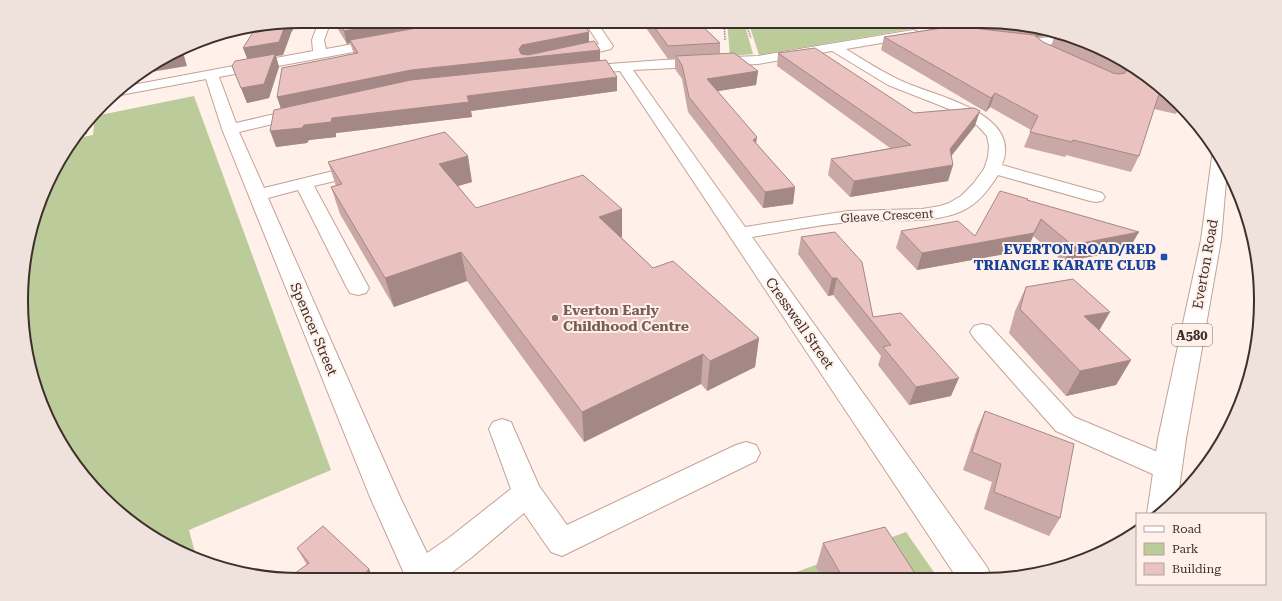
<svg xmlns="http://www.w3.org/2000/svg" width="1282" height="601" font-family="'Roboto Serif',serif">
<rect width="100%" height="100%" fill="#fff0ea"/>
<path fill="#bccb9a" d="M727 21 744 22 753 54 730 56Z
M748 21H958L759 55Z
M194 96 331 470 189 530 197 560 116 511 58 440 26 355 21 300 26 246 59 161 77 138 93 135 95 116Z
M906 532 938 578H780Z"/>
<g fill="none" stroke-linecap="round" stroke-linejoin="round">
<g stroke="#c4a294" stroke-width="2">
<path id="minor" d="M319 21H331L324 40 326 49 380 39 384 40 386 43 384 46 380 47 219 77 236 123 301 108 306 110 309 113 306 116 239 132 264 188 362 164 368 165 371 169 368 173 314 186 369 288 366 293 358 295 350 293 347 288 298 190 268 198 400 497 427 553 450 537 511 489 489 429 493 422 502 419 511 422 539 486 567 525 736 445 746 442 756 445 760 453 756 461 562 556 551 552 524 513 472 557 442 580H407L370 497 222 129 206 79 115 96H112L122 87 313 51 312 40Z
M584 21H596L613 46 611 49 607 50 570 58 565 57 564 54 565 51 599 44Z
M913 30 917 31 919 34 917 37 846 49C865 61 884 73 904 82 937 97 1023 113 1002 165L1102 193 1105 197 1102 201 1096 202 1090 201 998 175C989 189 978 204 962 211 930 225 897 218 863 221 826 223 789 231 752 237L987 567 992 578H957L620 71 582 74 577 73 575 70 577 67 582 66 663 60 758 56ZM832 51 888 85 949 109 978 126 987 136 989 146 988 157 984 169 973 184 961 196 949 203 940 206 922 209 848 211 745 227 633 70 758 64Z
M1065 35 1078 39 1073 42C1051 44 1030 49 1009 44L1007 41 1009 38 1013 37 1034 39Z
M982 324 990 326 1074 417 1177 460 1181 468 1177 476 1167 480 1157 476 1056 431 974 338 970 332 974 326Z"/>
</g>
<g stroke="#c4a294" stroke-width="2">
<path id="major" d="M1214 153H1218L1227 170 1221 240 1186 439 1178 496 1160 514H1147L1158 439 1201 240 1212 157Z"/>
</g>
<path stroke="#988a84" stroke-width="1.5" stroke-dasharray="1.5 1" stroke-linecap="butt" d="M724 21 725 40
M745 21 751 38"/>
<use href="#minor" fill="#fff" fill-rule="evenodd"/>
<use href="#major" fill="#fff" fill-rule="evenodd"/>
</g>
<path fill="#c9a8a5" fill-rule="evenodd" d="M333 21H582L589 32V42L600 60 617 91 471 111 472 117 336 133V137L309 140 307 143 276 147 280 108 354 54 350 43 347 44Z
M641 21H697L720 43V54L758 71 756 85 718 91 756 143 795 187 793 204 763 208 688 112 682 79 675 69V59H668Z
M968 21H982L1036 26 1088 42 1137 68 1179 103 1182 106H1180L1176 114 1154 109 1139 156 1131 172 1066 155 1065 157 1024 147 1031 130 990 107 986 112 881 50 884 37 938 28 939 26 967 27ZM1055 35 1051 46 1043 42 1037 37Z
M291 33 283 55 276 56 279 67 269 98 247 103 232 66 247 59Z
M778 53 914 113 975 126 951 156 953 165 948 181 850 197 828 175 831 159 890 148 777 66Z
M328 162 472 182 458 186 476 208 622 237H621L653 268 759 338 755 367 707 391 701 384 584 442 467 281 394 307 340 214 331 187 336 186Z
M1027 200 1129 249 1064 262 1033 236 1027 250 917 270 896 248 901 231 975 236Z
M801 237 873 317 951 396 909 405 878 365 881 356 833 295 828 296 798 254Z
M1259 276 1261 300 1256 355 1253 364Z
M1026 287 1099 331 1131 360 1116 385 1066 396 1009 333 1015 311Z
M985 411 1060 518 1049 536 984 509 992 482 963 470 977 429Z
M823 543 918 578H822L816 567Z
M297 548 374 580 307 565Z"/>
<path fill="#a48886" d="M298 21 291 33 283 55 276 56 279 67 269 98 247 103 241 88 248 61 243 48 286 23Z
M399 21H468L350 40V43L347 44 344 31Z
M1038 27 1061 34 1055 33V35L1034 37Z
M589 32V45L600 50V63L282 112 277 97 411 70 519 49 522 45Z
M182 49 187 66 139 74 161 58Z
M758 71 756 85 706 93 707 79Z
M617 77V91L471 111 472 117 336 133V137L309 140 307 143 276 147 270 131 304 125 332 118 467 96Z
M995 93 990 107 986 112 991 98Z
M980 111 975 126 945 164 950 149Z
M87 127V134L80 135Z
M757 137 755 152 753 140Z
M468 156 472 182 444 190 439 164Z
M953 165 948 181 850 197 854 181Z
M795 187 793 204 763 208 765 192Z
M622 209V237L601 245 599 217Z
M1041 219 1027 250 917 270 922 253Z
M1139 232 1129 249 1064 262 1072 245Z
M461 252 467 281 394 307 385 278Z
M832 278H837L833 295 828 296Z
M1110 312 1096 336 1084 316Z
M759 338 755 367 707 391 710 361Z
M703 354 701 384 584 442 582 412Z
M1131 360 1116 385 1066 396 1080 371Z
M959 378 951 396 909 405 916 387Z
M369 569 374 580H360Z"/>
<path fill="#eac3c0" stroke="#a48886" d="M338 21H399L344 31Z
M456 21H582L589 32 522 45 519 49 521 54 528 55 594 41 600 50 411 70 277 97 282 68 358 53 350 40Z
M650 21H697L720 43 668 46Z
M286 23 279 42 243 48 255 29Z
M939 26 963 27 1034 35 1043 42 1113 73 1119 74 1125 73 1127 69 1125 64 1055 33H1057L1088 42 1137 68 1173 98 1159 94 1139 156 1073 140 1072 142 1030 132 1038 116 995 93 991 98 884 37 942 28Z
M815 48 914 113 974 108 980 111 950 149 953 165 854 181 831 159 911 145 778 53Z
M181 49V52L170 54Z
M734 53 758 71 707 79 757 137 753 140 795 187 765 192 689 97 682 65 676 56Z
M275 54 264 84 241 88 232 66 235 61Z
M606 60 617 77 467 96 469 102 332 118 331 122 304 125 302 128 270 131 274 110 411 80Z
M445 132 468 156 439 164 476 208 583 175 622 209 599 217 653 268 673 261 759 338 710 361 703 354 582 412 461 252 385 278 331 187 342 184 328 162Z
M1000 191 1028 199 1027 200 1139 232 1072 245 1041 219 1034 233 922 253 901 231 958 221 975 236Z
M835 232 862 262 873 317 901 313 959 378 916 387 883 347 891 345 837 278H832L801 237Z
M1073 279 1110 312 1084 316 1131 360 1080 371 1020 309 1026 287Z
M985 411 1074 444 1060 518 994 492 1001 464 972 452Z
M323 526 369 569 360 580H300L287 579 309 563 297 548Z
M885 527 918 578H843L823 543Z"/>
<rect fill="#1a4fb4" stroke="#fff0ea" stroke-width="1.5" x="1160" y="253" width="8" height="8" rx="2"/>
<circle fill="#8d6e63" stroke="#fff0ea" stroke-width="1.5" cx="555" cy="318" r="4"/>
<g text-anchor="middle" stroke-width="4" stroke-linejoin="round" paint-order="stroke">
<g font-size="12" fill="#3d2f2a" stroke="#fff0ea">
<text transform="translate(887 216) rotate(-3)" y="4">Gleave Crescent</text>
</g>
<rect fill="#fff0ea" stroke="#776964" stroke-width="1" x="1172" y="324" width="40" height="22" rx="3"/>
<g font-size="13" font-weight="bold" fill="#3d2f2a">
<text x="1192" y="340">A580</text>
</g>
<g font-size="14" font-weight="bold" fill="#164399" stroke="#fff0ea" text-anchor="end">
<text x="1156" y="254">EVERTON ROAD/RED<tspan x="1156" dy="16">TRIANGLE KARATE CLUB</tspan></text>
</g>
<g font-size="14" fill="#3d2f2a" stroke="#fff0ea">
<text transform="translate(1205 264) rotate(-80)" y="5">Everton Road</text>
<text transform="translate(800 323) rotate(55)" y="5">Cresswell Street</text>
<text transform="translate(314 329) rotate(67)" y="5">Spencer Street</text>
</g>
<g font-size="14" font-weight="bold" fill="#785e54" stroke="#fff0ea" text-anchor="start">
<text x="563" y="315">Everton Early<tspan x="563" dy="16">Childhood Centre</tspan></text>
</g>
</g>
<path d="M0 0H1282V601H0ZM300 28H982A272 272 0 0 1 1254 300V301A272 272 0 0 1 982 573H300A272 272 0 0 1 28 301V300A272 272 0 0 1 300 28Z" fill="#efe1db" fill-rule="evenodd"/>
<path fill="none" stroke="#3d2f2a" stroke-width="2" d="M300 28H982A272 272 0 0 1 1254 300V301A272 272 0 0 1 982 573H300A272 272 0 0 1 28 301V300A272 272 0 0 1 300 28Z"/>
<rect x="1136" y="513" width="130" height="72" fill="#fff0ea" stroke="#b1a39d"/>
<rect x="1144" y="526" width="20" height="6" fill="#ffffff" stroke="#b1a39d"/>
<text x="1172" y="533" font-size="12" fill="#3d2f2a">Road</text>
<rect x="1144" y="543" width="20" height="12" fill="#bccb9a" stroke="#b1a39d"/>
<text x="1172" y="553" font-size="12" fill="#3d2f2a">Park</text>
<rect x="1144" y="563" width="20" height="12" fill="#eac3c0" stroke="#b1a39d"/>
<text x="1172" y="573" font-size="12" fill="#3d2f2a">Building</text>
</svg>
